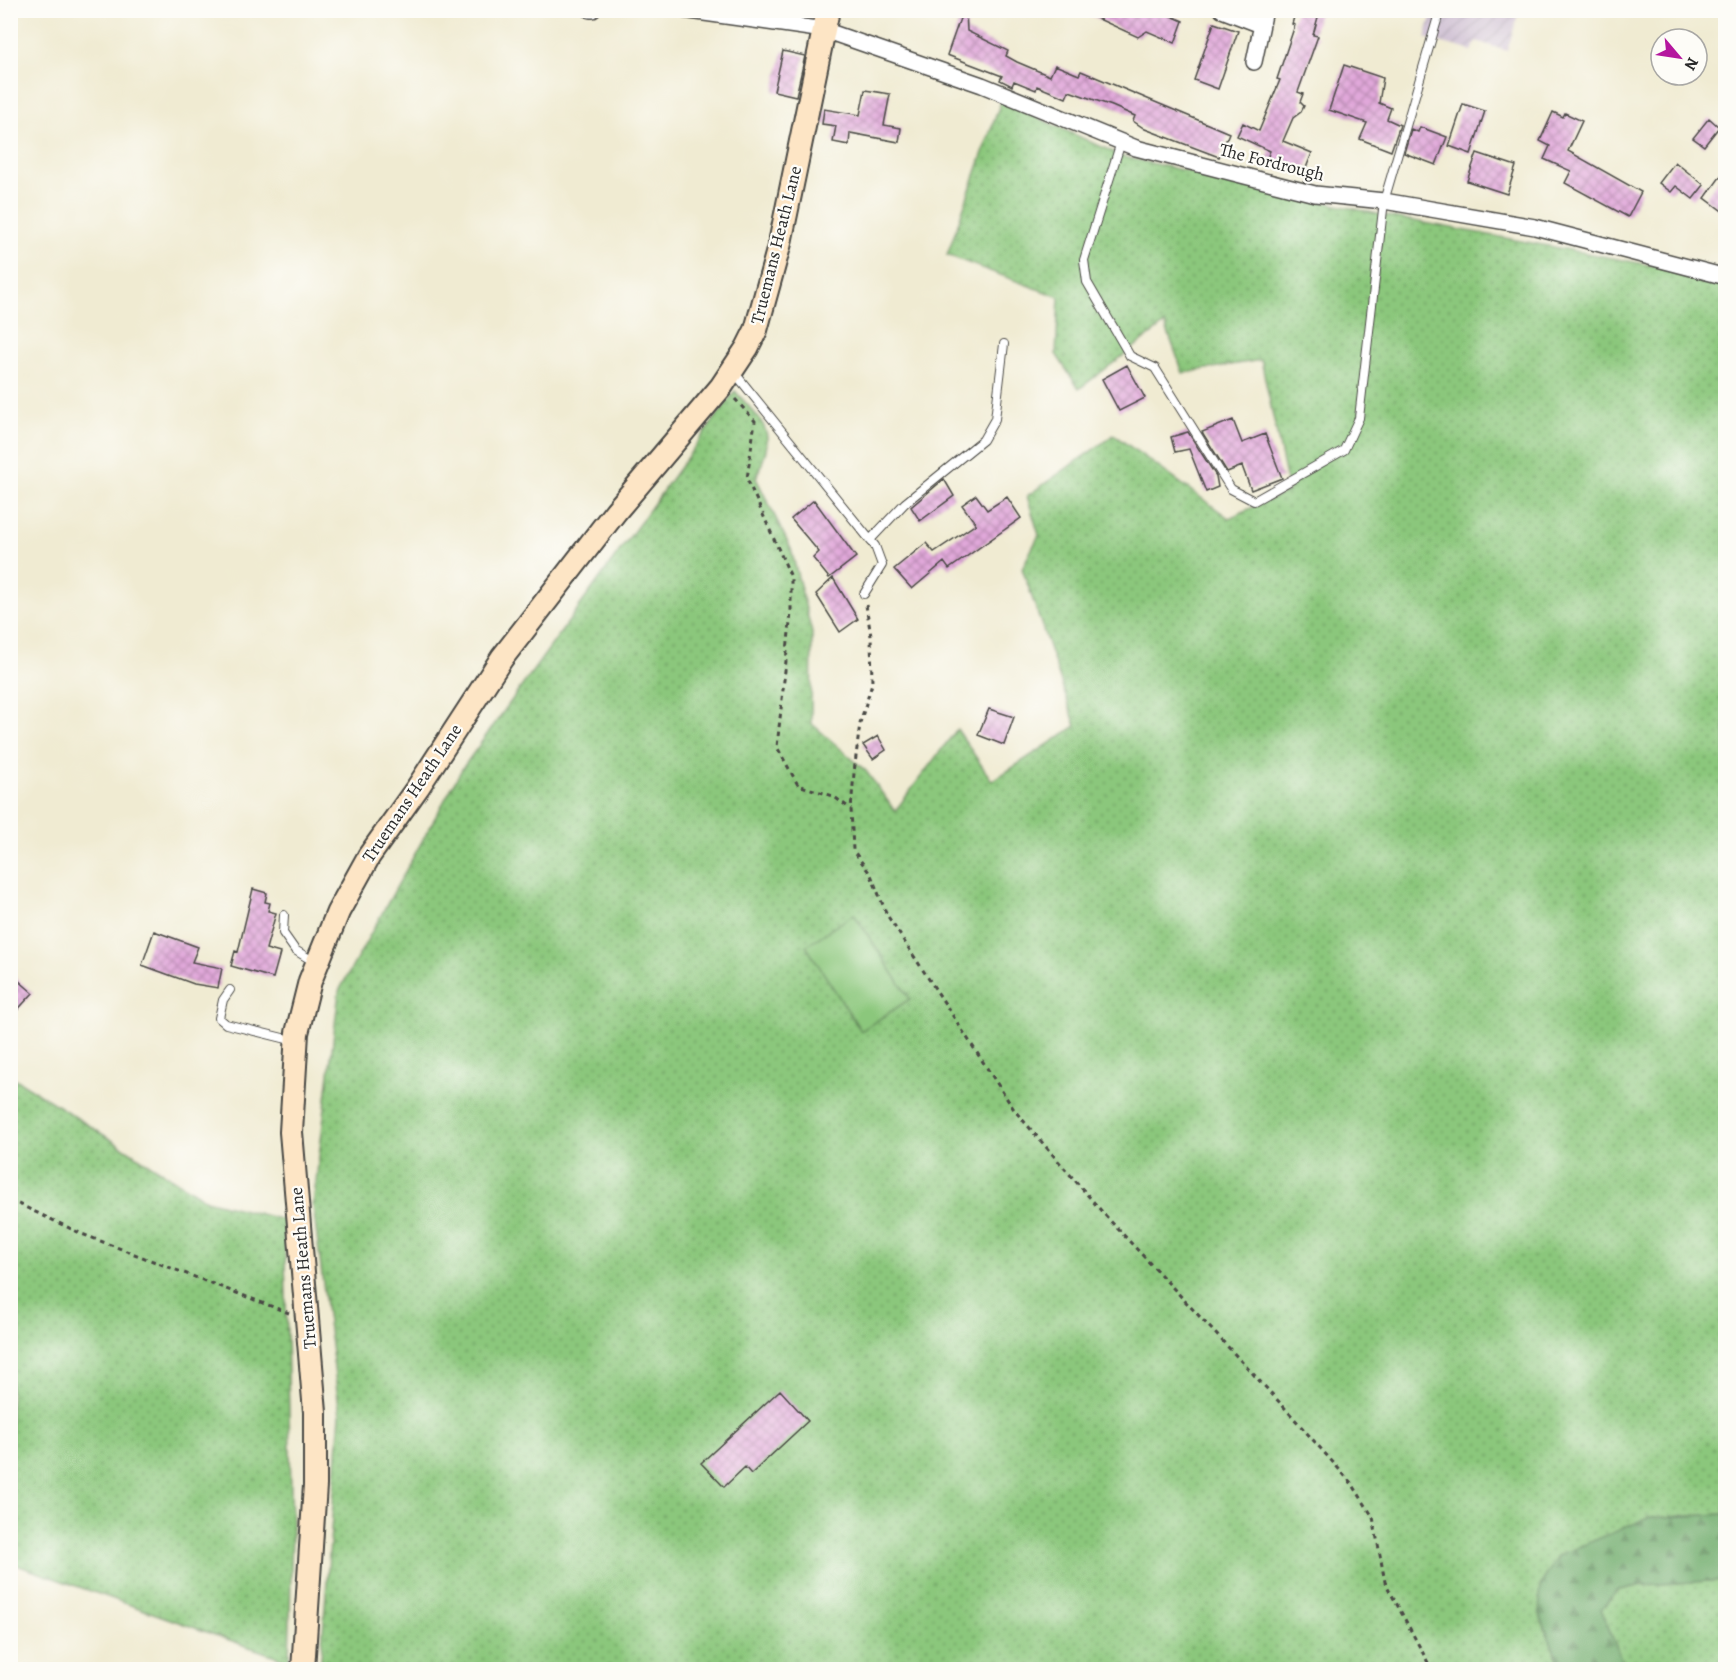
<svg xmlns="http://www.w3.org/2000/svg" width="1736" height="1680" font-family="Alegreya,serif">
<defs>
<pattern id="industrial-furrows" width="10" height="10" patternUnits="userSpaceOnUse" patternTransform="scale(1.5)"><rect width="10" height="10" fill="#cdbed2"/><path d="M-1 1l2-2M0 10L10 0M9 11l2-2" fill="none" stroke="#b0a3b4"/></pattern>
<pattern id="grass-dots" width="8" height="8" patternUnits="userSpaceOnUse" patternTransform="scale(1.5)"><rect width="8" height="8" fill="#8bc77c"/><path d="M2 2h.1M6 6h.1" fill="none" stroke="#72a266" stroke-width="1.8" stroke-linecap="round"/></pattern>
<pattern id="forest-firs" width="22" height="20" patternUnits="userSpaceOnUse" patternTransform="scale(1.5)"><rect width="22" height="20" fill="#70ac6c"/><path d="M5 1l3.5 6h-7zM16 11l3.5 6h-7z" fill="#5c8c59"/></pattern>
<pattern id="building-cross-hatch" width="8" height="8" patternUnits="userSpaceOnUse" patternTransform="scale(1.5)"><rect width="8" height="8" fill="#e1a8da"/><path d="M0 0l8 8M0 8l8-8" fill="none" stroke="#b789b1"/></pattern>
</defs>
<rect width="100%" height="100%" fill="#fdfcf7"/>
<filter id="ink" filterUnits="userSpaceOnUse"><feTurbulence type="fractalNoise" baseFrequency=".0167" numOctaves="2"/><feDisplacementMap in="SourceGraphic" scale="12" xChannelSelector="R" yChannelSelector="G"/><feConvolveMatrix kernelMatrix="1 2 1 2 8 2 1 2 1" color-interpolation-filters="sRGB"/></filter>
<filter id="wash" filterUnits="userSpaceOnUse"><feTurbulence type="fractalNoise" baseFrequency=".008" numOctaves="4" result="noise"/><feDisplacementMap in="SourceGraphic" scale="24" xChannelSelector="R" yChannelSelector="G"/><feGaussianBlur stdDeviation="1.35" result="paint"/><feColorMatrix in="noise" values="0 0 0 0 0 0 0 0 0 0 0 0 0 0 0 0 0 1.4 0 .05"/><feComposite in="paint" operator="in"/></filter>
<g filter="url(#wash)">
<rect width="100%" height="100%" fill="#f0ebd2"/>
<path fill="url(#industrial-furrows)" d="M1424 11H1519L1507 51 1476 41 1472 51 1425 38 1432 13Z"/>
<path fill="url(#grass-dots)" stroke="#5b7954" stroke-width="1.5" d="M1001 101 1124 157 1382 215 1725 279V1514L1648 1518 1539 1613 1562 1669 320 1670 340 1415 313 1206 339 991 462 769 735 391C767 427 777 430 756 478L791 549 812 633 811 723 866 771 895 811 957 729 992 781 1076 726 1022 568 1039 535 1027 496 1114 435 1229 518 1289 491 1261 360 1183 373 1165 324 1079 389 1056 354 1059 297 947 255Z
M11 1076 206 1200 284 1220 292 1527 289 1661 11 1563Z
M1725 1580V1669H1625L1601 1609 1616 1591 1642 1585Z"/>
<path fill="url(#forest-firs)" stroke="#4e6c4c" stroke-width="1.5" d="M1725 1514V1580L1642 1585 1616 1591 1601 1609 1625 1669H1562L1539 1613 1541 1584 1559 1555 1648 1518Z"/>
<path fill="#8bc77c" stroke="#5b7954" stroke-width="1.5" d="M854 914 910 999 861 1031 806 946Z"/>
<g id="blocks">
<path fill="url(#building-cross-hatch)" d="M963 10H966L967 31 1008 51 1006 56 1017 62 1050 76 1055 65 1079 75 1081 71 1229 133 1219 157 1145 129 1133 121 1135 116 1112 106 1069 91 1066 98 1037 86 1036 90 1014 81 1012 86 1000 80 1002 76 947 55Z
M1079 10H1157L1183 21 1175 43 1147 31 1138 37Z
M1296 10H1320L1313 35 1318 36 1298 92 1303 94 1300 102 1304 106 1301 112 1293 118 1283 141 1312 153 1304 173 1267 158 1270 151 1237 136 1243 123 1259 131 1280 80 1277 79 1295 25 1292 24Z
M1214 23 1238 31 1218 89 1194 80Z
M783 51 805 56 796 96 774 91Z
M1344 65 1383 78 1379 103 1391 108 1387 119 1400 125 1391 151 1360 139 1367 123 1329 110Z
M865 90 890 94 884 125 901 128 899 142 850 133 849 145 833 142 836 126 822 124 824 109 860 115Z
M1463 104 1485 111 1471 154 1449 146Z
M1553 112 1563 117 1565 113 1582 121 1568 151 1641 192 1628 217 1565 183 1571 171 1544 159 1550 146 1540 141Z
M1709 118 1719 127 1704 146 1693 138Z
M1420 127 1447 137 1436 165 1404 153 1411 129 1418 132Z
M1477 153 1516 166 1507 194 1467 181Z
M1675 162 1704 185 1693 199 1676 186 1671 192 1659 183Z
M1725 170V213L1705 198Z
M1127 365 1145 398 1119 411 1102 379Z
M1233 420 1242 443 1265 434 1282 478 1251 490 1242 466 1227 472 1202 432Z
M1188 432 1216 476 1218 487 1206 492 1189 449 1175 452 1171 437Z
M944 479 954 496 920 521 911 507Z
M976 495 987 510 1007 497 1021 518 949 569 944 562 912 589 894 569 926 543 934 552 976 524 962 505Z
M814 500 856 557 829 578 813 558 819 552 791 519Z
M833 578 858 619 840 632 816 594Z
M989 709 1014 717 1004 745 978 735Z
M878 736 886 750 873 759 863 745Z
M253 889 267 893 265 902 270 903 268 911 276 913 266 949 280 953 273 978 231 966 235 951 238 952Z
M154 931 198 947 192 962 222 968 218 988 194 984 142 965Z
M10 973 33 993 10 1018Z
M780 1390 808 1421 751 1474 745 1467 724 1487 701 1463Z"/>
</g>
</g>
<g filter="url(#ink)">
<use href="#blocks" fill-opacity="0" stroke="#494844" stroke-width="1.5"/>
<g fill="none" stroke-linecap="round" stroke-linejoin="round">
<g stroke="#494844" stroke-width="10">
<path id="lane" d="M1121 142 1084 260 1087 282 1130 356 1155 368 1231 489 1254 501 1344 450 1359 418 1384 201 1440 10
M734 372 875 546 882 565 864 594
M870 540 905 503 983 440 995 419 1004 344
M284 915 283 933 295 950 316 963
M230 990 223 1000 219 1018 226 1024 295 1041"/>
</g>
<g stroke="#494844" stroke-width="18">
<path id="street" d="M590 10H593
M683 10 824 30 982 85 1136 148 1315 194 1384 201 1535 227 1726 277
M1222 10 1261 25
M1254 62 1265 10"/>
</g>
<g stroke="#494844" stroke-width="26">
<path id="secondary" d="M303 1670 315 1485V1412L291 1132 297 1033 310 981 338 912 369 856 418 787 502 658 616 511 721 387 747 348 756 330 780 243 828 10"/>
</g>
<path stroke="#494844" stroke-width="3" stroke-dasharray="4.5 4.5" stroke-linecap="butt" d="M735 399 755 421 747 479 791 577V613L777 747 798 785 833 796 851 809
M866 605 871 636 872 684 860 723 854 773 851 809 853 850 871 875 887 915 1015 1111 1104 1214 1283 1406 1353 1485 1373 1517 1385 1582 1432 1670
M10 1200 82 1234 289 1313"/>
<use href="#lane" stroke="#fff" stroke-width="8"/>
<use href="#street" stroke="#fff" stroke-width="15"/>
<use href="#secondary" stroke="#fde5c5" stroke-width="22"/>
</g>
</g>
<g text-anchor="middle" stroke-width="4.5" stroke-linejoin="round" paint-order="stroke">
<g font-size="18" fill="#2b2b2b" stroke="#fdfcf7">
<text transform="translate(1272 162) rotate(14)" y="6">The Fordrough</text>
<text transform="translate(776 245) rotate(-76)" y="6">Truemans Heath Lane</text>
<text transform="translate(412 793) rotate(-56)" y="6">Truemans Heath Lane</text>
<text transform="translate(303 1268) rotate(-95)" y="6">Truemans Heath Lane</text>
</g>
</g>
<rect width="1736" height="1680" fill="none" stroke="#fdfcf7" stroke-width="36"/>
<g transform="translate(1679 57) rotate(119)"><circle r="28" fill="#fdfcf7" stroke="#a9a8a5" stroke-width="1.5"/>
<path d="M0-4.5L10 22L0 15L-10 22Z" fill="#b5179e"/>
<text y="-9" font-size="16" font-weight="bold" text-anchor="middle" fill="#2b2b2b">N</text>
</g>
</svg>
